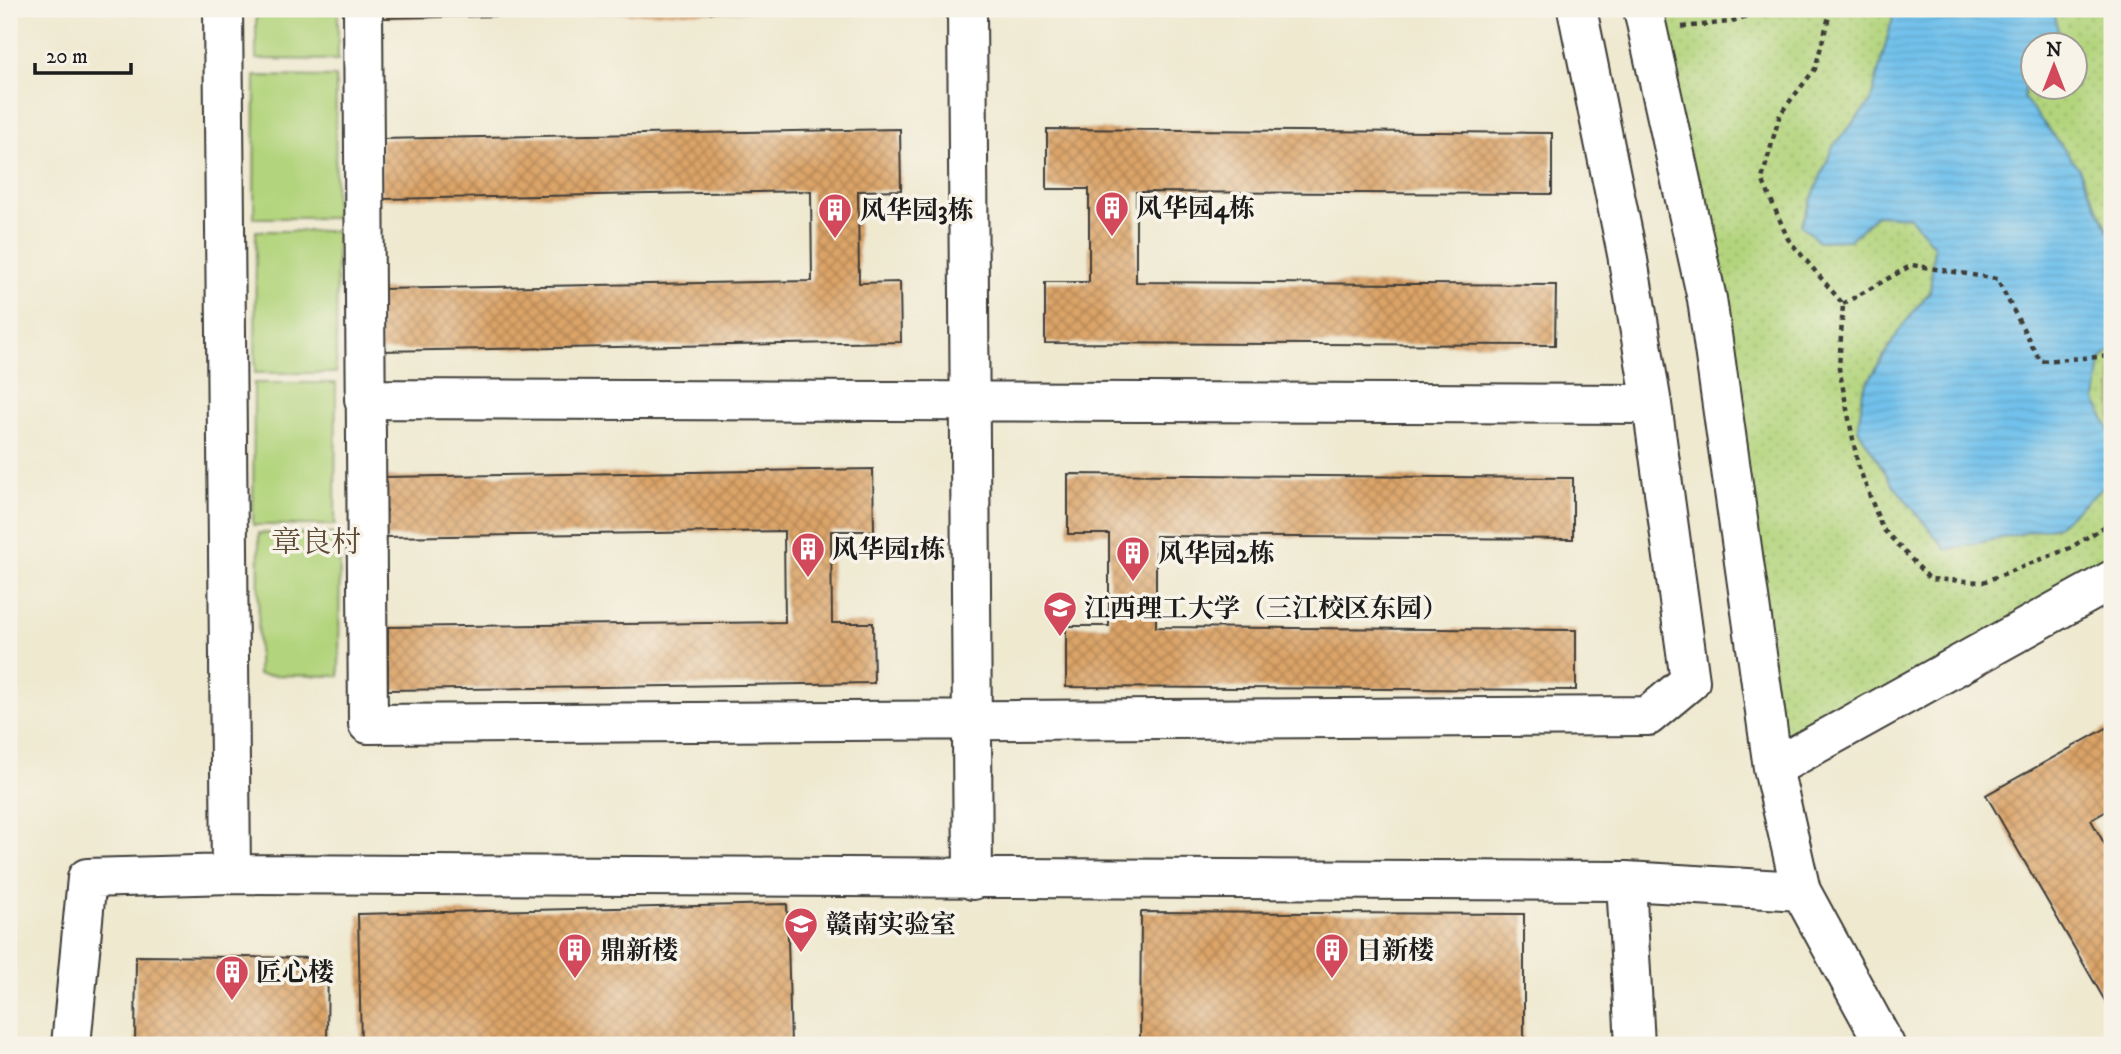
<svg xmlns="http://www.w3.org/2000/svg" width="2121" height="1054" font-family="'IM FELL DW Pica','Noto Serif SC',serif">
<defs>
<pattern id="garden-dots" width="8" height="8" patternUnits="userSpaceOnUse" patternTransform="scale(1.75)"><rect width="8" height="8" fill="#b2d47c"/><path d="M2 2h.1M6 6h.1" fill="none" stroke="#98b56b" stroke-width="1.8" stroke-linecap="round"/></pattern>
<pattern id="water-rules" width="6" height="5" patternUnits="userSpaceOnUse" patternTransform="scale(1.75)"><rect width="6" height="5" fill="#71c1ec"/><path d="M0 2.5h6" fill="none" stroke="#61a5ca"/></pattern>
<pattern id="building-cross-hatch" width="8" height="8" patternUnits="userSpaceOnUse" patternTransform="scale(1.75)"><rect width="8" height="8" fill="#dca468"/><path d="M0 0l8 8M0 8l8-8" fill="none" stroke="#b28555"/></pattern>
</defs>
<rect width="100%" height="100%" fill="#f7f3e8"/>
<filter id="ink" filterUnits="userSpaceOnUse"><feTurbulence type="fractalNoise" baseFrequency=".0143" numOctaves="2"/><feDisplacementMap in="SourceGraphic" scale="14" xChannelSelector="R" yChannelSelector="G"/><feConvolveMatrix kernelMatrix="1 2 1 2 8 2 1 2 1" color-interpolation-filters="sRGB"/></filter>
<filter id="wash" filterUnits="userSpaceOnUse"><feTurbulence type="fractalNoise" baseFrequency=".00686" numOctaves="4" result="noise"/><feDisplacementMap in="SourceGraphic" scale="28" xChannelSelector="R" yChannelSelector="G"/><feGaussianBlur stdDeviation="1.57" result="paint"/><feColorMatrix in="noise" values="0 0 0 0 0 0 0 0 0 0 0 0 0 0 0 0 0 1.4 0 .05"/><feComposite in="paint" operator="in"/></filter>
<g filter="url(#wash)">
<rect width="100%" height="100%" fill="#efe9d0"/>
<path fill="url(#garden-dots)" stroke="#67784c" stroke-width="2" fill-rule="evenodd" d="M1643 9H2112V580L1773 768ZM2034 46H2076V88H2034Z"/>
<path fill="#b2d47c" stroke="#67784c" stroke-width="2" d="M256 9H338V60L256 59Z
M255 76 336 77 335 218H254Z
M256 231H337L336 373H255Z
M254 383H336L335 525H253Z
M259 533 340 534 339 676 258 675Z"/>
<path fill="url(#water-rules)" stroke="#466e84" stroke-width="2" d="M1895 9H2048L2055 14 2060 43 2034 46 2033 66 2028 71 2024 98 2078 167 2112 237V350L2101 360 2096 401 2112 435V480L2057 526 1946 550 1892 483 1858 429 1863 390 1900 329 1930 291 1934 246 1910 217 1876 215 1850 240 1818 241 1801 225 1833 146 1870 103Z"/>
<g id="blocks">
<path fill="url(#building-cross-hatch)" d="M384 9H809V11L384 18Z
M900 129 901 190 858 191 859 283 900 282 901 342 380 351V289L812 281 811 191 381 199V139Z
M1047 129 1552 133V194L1136 192V282L1556 285 1555 345 1045 343V282H1089V189H1047Z
M873 469 874 531H831L832 623H873L874 683 388 690V627L785 622 784 531 383 537V477Z
M1068 474 1573 478V539L1156 536V627L1576 630V690L1066 687V626H1109V534H1068Z
M2112 725V808L2091 820 2112 857V1013L1986 795Z
M787 904 791 1045H361L358 914Z
M1141 912 1524 914V1045H1140Z
M136 956 328 958 327 1045H135Z"/>
</g>
</g>
<g filter="url(#ink)">
<use href="#blocks" fill-opacity="0" stroke="#3c3b37" stroke-width="2"/>
<g fill="none" stroke-linecap="round" stroke-linejoin="round">
<g stroke="#3c3b37" stroke-width="42">
<path id="minor" d="M223 9 231 874
M363 9 368 724 1648 716 1690 681 1652 404 1627 254 1577 9
M967 9 973 880
M1643 9 1707 299 1773 768 1801 891 1885 1045
M364 399 1652 404
M1773 768 2112 580
M1626 881 1635 1045
M71 1045 87 878 231 874 1626 881 1801 891"/>
</g>
<path stroke="#3c3b37" stroke-width="4.5" stroke-dasharray="5 5" stroke-linecap="butt" d="M1831 9 1815 69 1780 114 1762 179 1788 239 1843 304 1839 368 1858 465 1882 528 1930 579 1983 582 2070 548 2112 522
M1682 27 1730 22 1766 9
M1843 304 1912 265 1997 279 2040 361 2112 356"/>
<use href="#minor" stroke="#fff" stroke-width="38"/>
</g>
</g>
<defs>
<g id="building-pin" transform="scale(1.75)"><path d="M0 17L-7.5 6A9.5 9.5 0 1 1 7.5 6Z" fill="#d1495b" stroke="#f7f3e8"/><path d="M-4-6H4V6H1V3H-1V6H-4ZM-2.5-4.3h1.7v1.8h-1.7ZM.8-4.3h1.7v1.8H.8ZM-2.5-1h1.7V.8h-1.7ZM.8-1h1.7V.8H.8Z" fill="#fff"/></g>
<g id="university-pin" transform="scale(1.75)"><path d="M0 17L-7.5 6A9.5 9.5 0 1 1 7.5 6Z" fill="#d1495b" stroke="#f7f3e8"/><path d="M0-5L7-2L0 1L-7-2ZM-4 1L0 2.5L4 1V4Q0 6-4 4Z" fill="#fff"/></g>
</defs>
<g fill-rule="evenodd">
<use href="#building-pin" x="1112" y="208"/>
<use href="#building-pin" x="835" y="210"/>
<use href="#building-pin" x="808" y="549"/>
<use href="#building-pin" x="1133" y="553"/>
<use href="#university-pin" x="1060" y="608"/>
<use href="#university-pin" x="801" y="924"/>
<use href="#building-pin" x="575" y="950"/>
<use href="#building-pin" x="1332" y="950"/>
<use href="#building-pin" x="232" y="972"/>
</g>
<g text-anchor="middle" stroke-width="7" stroke-linejoin="round" paint-order="stroke">
<g font-size="26" font-weight="bold" fill="#1c1c1c" stroke="#f7f3e8" text-anchor="start">
<text x="1136" y="217">风华园4栋</text>
<text x="860" y="219">风华园3栋</text>
<text x="832" y="558">风华园1栋</text>
<text x="1158" y="562">风华园2栋</text>
<text x="1084" y="617">江西理工大学（三江校区东园）</text>
<text x="826" y="933">赣南实验室</text>
<text x="600" y="959">鼎新楼</text>
<text x="1356" y="959">日新楼</text>
<text x="256" y="981">匠心楼</text>
</g>
<g font-size="30" fill="#5f4c37" stroke="#f7f3e8">
<text x="316" y="552">章良村</text>
</g>
</g>
<rect width="2121" height="1054" fill="none" stroke="#f7f3e8" stroke-width="35"/>
<g transform="translate(2054 66)"><circle r="33" fill="#f7f3e8" stroke="#9f9d96" stroke-width="2"/>
<path d="M0-5L12 26L0 18L-12 26Z" fill="#d1495b"/>
<text y="-10" font-size="19" font-weight="bold" text-anchor="middle" fill="#1c1c1c">N</text>
</g>
<path d="M35 63v10h96v-10" fill="none" stroke="#1c1c1c" stroke-width="3.5"/>
<text x="46" y="63" font-size="21" fill="#1c1c1c" stroke="#f7f3e8" stroke-width="5" paint-order="stroke">20 m</text>
</svg>
